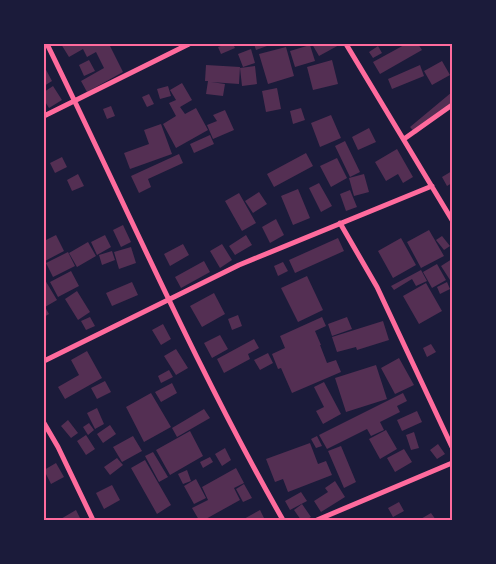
<svg xmlns="http://www.w3.org/2000/svg" width="496" height="564" font-family="Signika,sans-serif">
<rect width="100%" height="100%" fill="#1b1b3a"/>
<path fill="#542f53" d="M61 44H109L123 72 87 92 81 81 104 68 96 52 87 57 83 49 69 57Z
M226 44H233L235 48 221 54 218 47Z
M254 44H266L267 46 256 50Z
M312 44H341L319 56Z
M406 44H418L422 50 380 74 373 62Z
M310 45 315 61 295 67 290 51Z
M378 46 382 53 373 58 369 52Z
M286 47 294 76 268 84 259 54Z
M251 49 255 63 243 67 238 54Z
M89 60 95 71 84 76 79 65Z
M332 60 338 84 313 90 307 67Z
M442 61 450 75 432 85 424 71Z
M206 65 240 67 239 84 211 82 225 84 223 96 206 94 208 81H205Z
M420 65 424 76 392 89 388 79Z
M44 66 52 81 44 86Z
M255 66 257 84 242 86 240 68Z
M182 83 192 100 180 107 185 114 196 108 208 130 176 148 163 124 176 116 169 103 176 100 170 90Z
M53 86 62 100 49 108 44 100V92Z
M168 86 171 96 160 99 157 89Z
M277 88 281 109 266 112 262 91Z
M452 92V105L416 134 410 127Z
M149 94 154 104 147 107 142 97Z
M111 106 115 116 107 119 103 109Z
M301 108 305 120 293 124 290 111Z
M225 110 234 130 213 139 207 125 217 121 213 115Z
M331 115 341 138 320 147 311 123Z
M161 124 172 154 130 169 124 153 149 144 144 130Z
M369 128 376 142 358 150 352 137Z
M210 135 214 144 194 153 190 144Z
M345 141 360 172 350 177 335 146Z
M397 149 413 177 403 183 398 174 386 181 375 162Z
M306 153 313 166 274 187 267 174Z
M179 154 183 163 148 179 151 187 139 193 131 176Z
M62 157 67 167 55 173 50 163Z
M337 158 347 178 331 187 320 166Z
M452 171V183L447 186 442 177Z
M78 174 84 186 72 191 67 180Z
M364 174 369 192 354 196 349 178Z
M319 183 332 206 321 212 309 188Z
M298 189 310 218 293 225 281 196Z
M350 190 357 207 346 211 340 194Z
M259 192 267 204 253 213 245 201Z
M239 193 256 223 242 231 225 201Z
M276 219 284 235 270 243 262 227Z
M123 225 131 242 121 247 113 230Z
M429 230 444 256 421 268 407 242Z
M56 235 64 251 45 261 44 241Z
M105 235 111 247 97 255 91 242Z
M246 235 252 245 235 255 229 246Z
M442 236 450 246 444 250 436 240Z
M338 238 344 251 295 273 289 260Z
M401 238 416 265 393 278 378 251Z
M88 242 96 256 77 267 69 253Z
M183 244 189 255 170 266 164 254Z
M222 244 232 260 220 268 210 251Z
M131 247 136 263 119 269 114 252Z
M112 251 115 260 102 265 99 255Z
M68 252 75 266 53 277 46 263Z
M452 259V279L450 280 441 266Z
M204 261 210 272 181 288 175 277Z
M283 262 288 271 278 276 274 266Z
M437 264 446 280 432 288 423 272Z
M421 270 427 281 416 286 412 279 394 290 391 286Z
M71 271 79 286 58 297 50 282Z
M307 276 323 310 298 322 281 288Z
M45 280 57 300 45 307 49 314 44 317V281Z
M132 282 138 295 112 306 106 293Z
M447 282 450 289 440 294 437 287Z
M426 283 442 311 419 324 403 296Z
M77 291 90 312 78 320 65 299Z
M214 293 225 314 202 327 190 306Z
M238 315 242 326 232 330 228 319Z
M90 317 95 326 86 330 81 321Z
M322 317 326 326 315 331 321 345H320L327 363 336 360 341 372 292 393 281 368 278 369 272 354 285 348 280 336Z
M347 317 352 329 332 336 328 324Z
M383 321 389 340 357 350 356 347 337 352 332 337Z
M163 324 171 339 161 345 152 330Z
M220 335 228 349 212 358 204 343Z
M254 339 259 348 248 354 250 359 224 373 217 359Z
M431 344 436 352 427 357 423 348Z
M176 349 188 368 176 375 164 356Z
M87 351 102 378 65 399 58 387 79 375 71 360Z
M268 353 273 363 260 370 254 360Z
M399 358 414 385 395 394 381 368Z
M376 365 387 399 346 412 335 378Z
M169 370 173 377 161 383 158 376Z
M105 381 111 392 97 399 91 388Z
M324 382 341 414 323 424 316 411 324 407 314 387Z
M172 383 177 393 161 402 155 392Z
M151 393 171 427 144 442 126 407Z
M403 393 407 401 397 406 400 412 380 422 384 430 371 436 367 429 327 449 319 435Z
M97 408 104 424 95 429 87 413Z
M204 409 210 418 177 437 172 428Z
M417 411 422 422 402 431 397 420Z
M68 420 78 433 71 438 61 426Z
M89 423 94 430 88 435 83 427Z
M110 425 116 434 103 443 97 434Z
M386 430 397 449 380 459 369 439Z
M190 431 203 456 170 475 156 450Z
M414 432 419 448 411 450 406 435Z
M86 435 95 449 86 455 77 441Z
M133 436 142 451 122 462 113 447Z
M317 436 322 446 316 448 311 439Z
M310 443 318 464 326 461 332 475 288 492 283 479 275 482 266 459Z
M438 444 445 454 437 459 430 450Z
M341 446 356 482 344 488 328 451Z
M225 448 231 460 222 466 215 454Z
M404 449 412 462 395 472 387 458Z
M153 452 168 477 159 482 145 456Z
M210 457 213 462 203 468 200 462Z
M117 458 123 465 110 475 104 467Z
M145 460 171 505 157 514 131 468Z
M56 463 64 477 51 484 44 470Z
M236 468 244 483 234 488 240 500 204 520H199L192 508 208 500 202 487Z
M187 470 191 481 183 484 178 474Z
M196 479 206 498 194 504 184 486Z
M335 481 345 497 321 512 314 501 328 492 325 488Z
M244 484 252 498 243 502 236 489Z
M112 485 120 500 104 509 96 493Z
M301 492 307 501 290 510 285 501Z
M399 502 404 511 393 517 388 508Z
M302 504 311 517 306 520H301L294 510Z
M76 510 81 520H59Z
M260 510 265 520H242Z
M431 513 436 520H419Z"/>
<g fill="none" stroke-linecap="round" stroke-linejoin="round">
<path stroke="#ff6b9d" stroke-width="5" d="M47 44C125 203 195 366 283 520
M346 44 452 220
M44 116 189 44
M404 139 452 105
M340 223 377 287 452 447
M44 361 239 265 432 186
M44 423 58 447 93 520
M317 520 452 463"/>
</g>
<rect width="496" height="564" fill="none" stroke="#1b1b3a" stroke-width="90"/>
<rect x="45" y="45" width="406" height="474" fill="none" stroke="#ff6b9d" stroke-width="2"/>
</svg>
